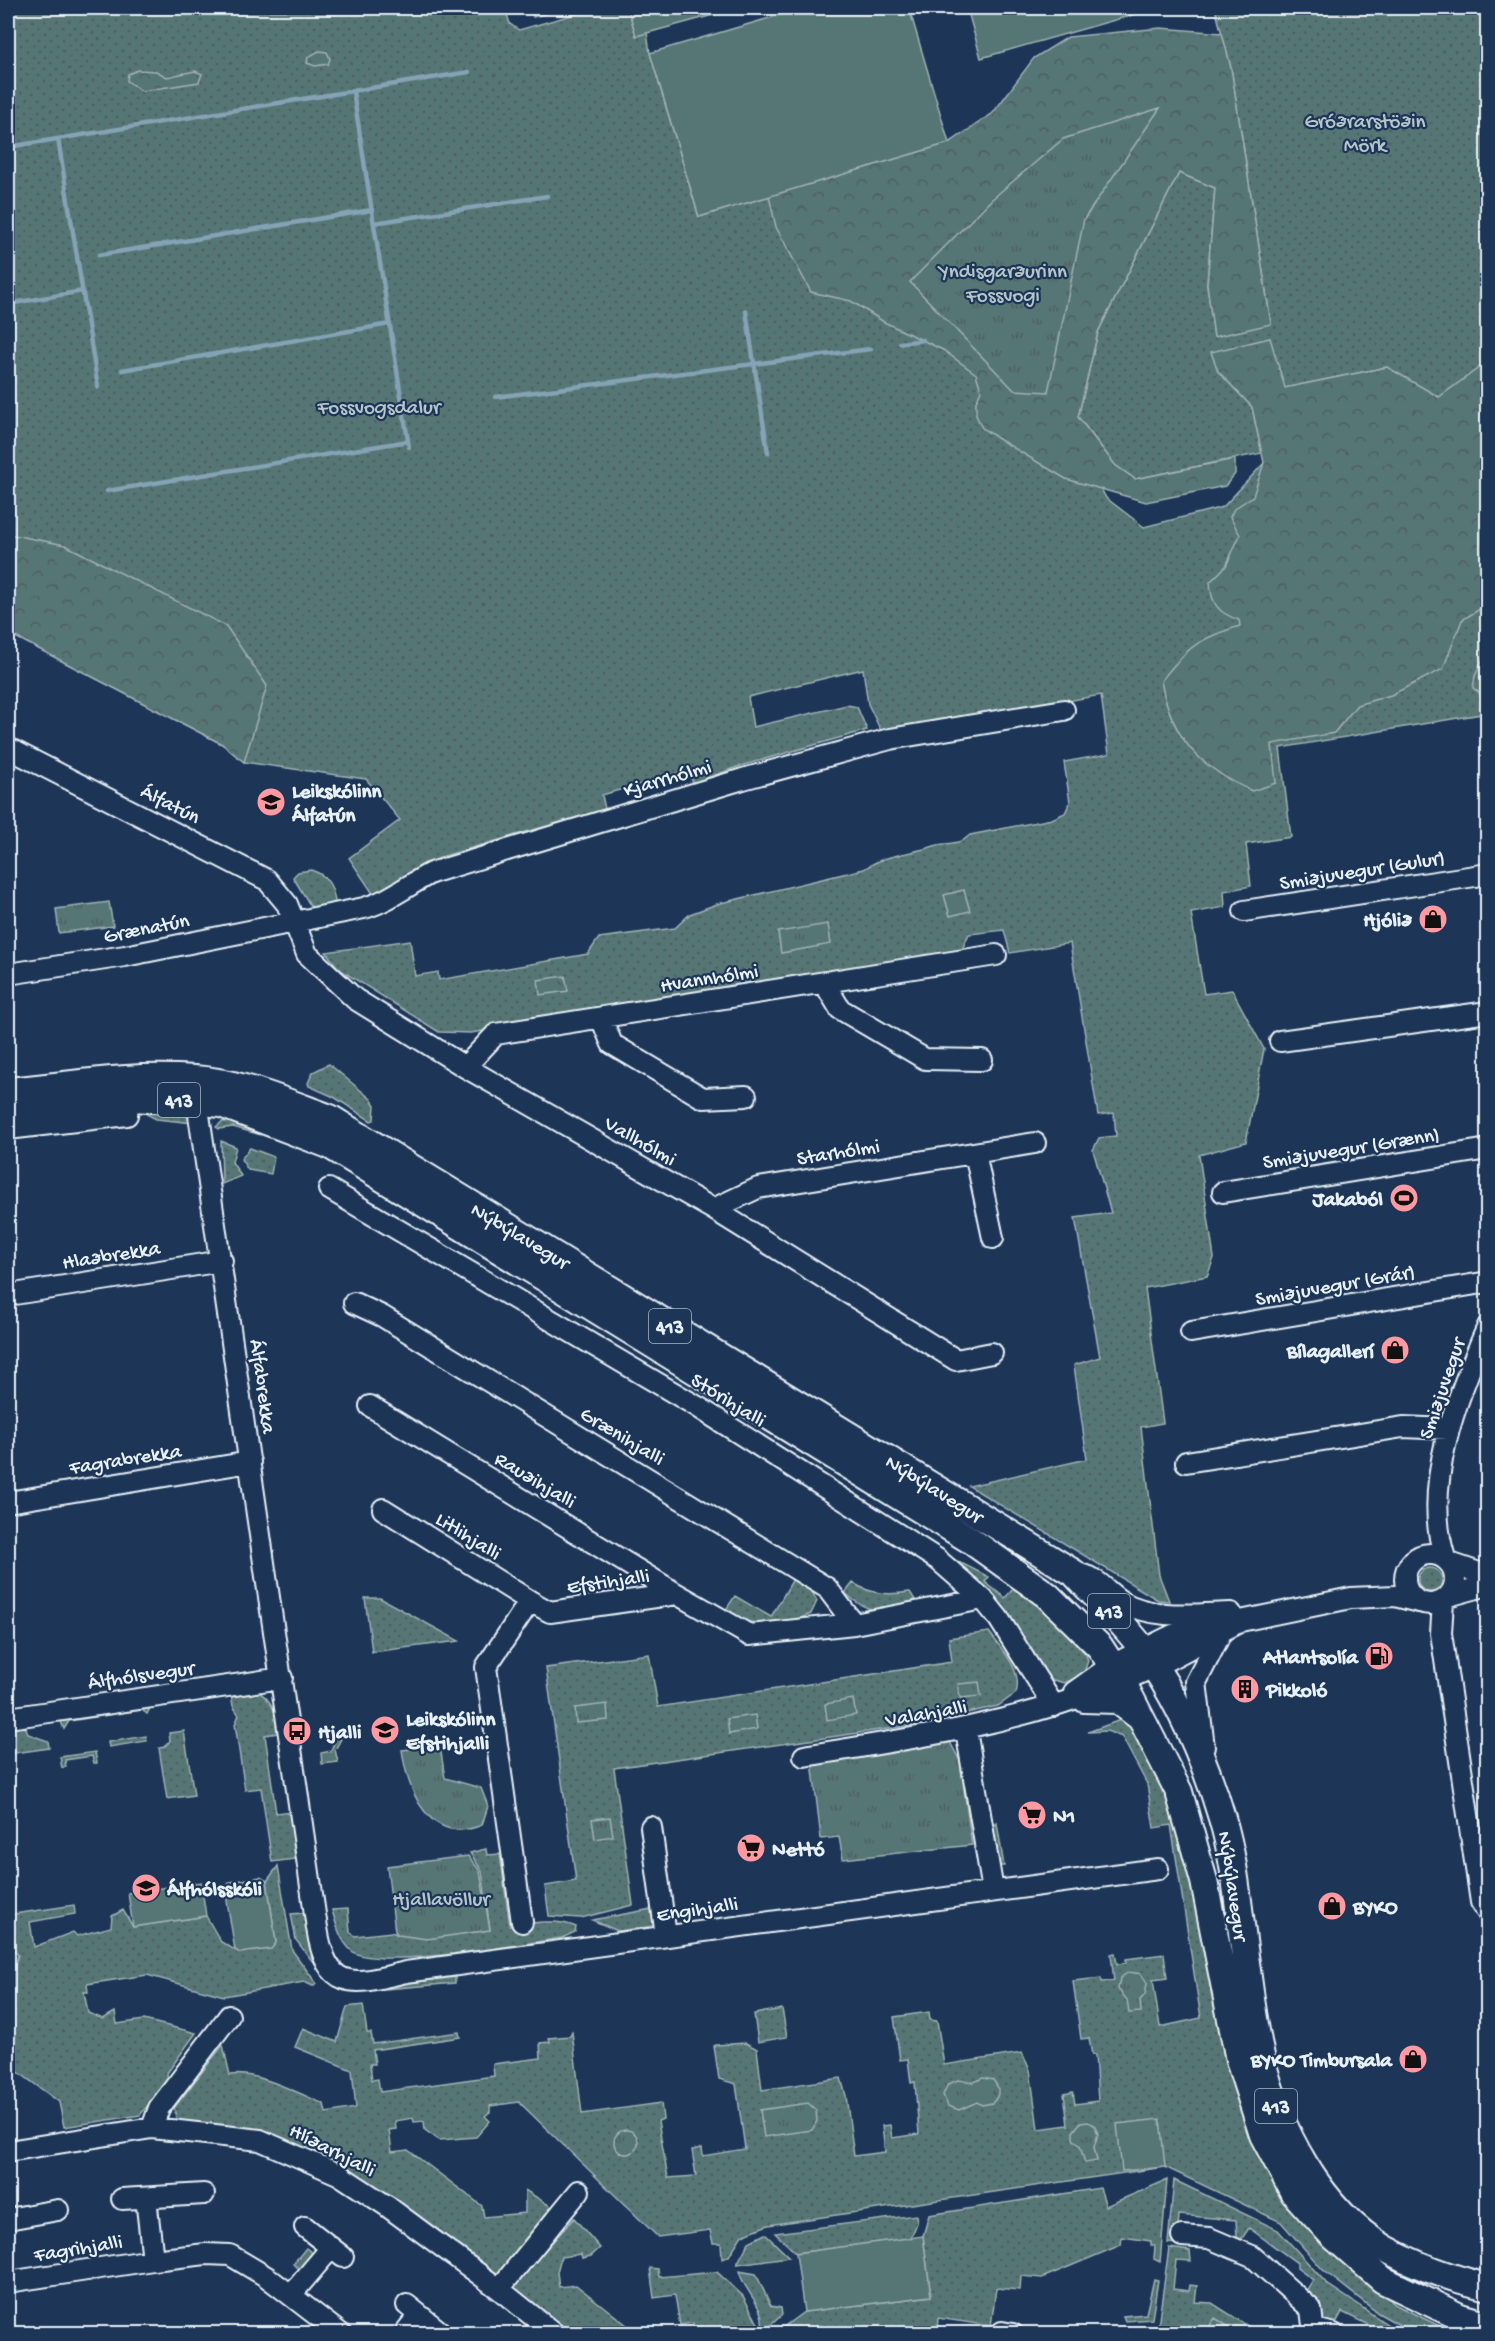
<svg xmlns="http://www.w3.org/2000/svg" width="1495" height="2341" font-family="'Gochi Hand',sans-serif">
<defs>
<pattern id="grass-dots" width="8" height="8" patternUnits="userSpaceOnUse" patternTransform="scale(1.5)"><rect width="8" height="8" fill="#577574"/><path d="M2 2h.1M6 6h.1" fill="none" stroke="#4e5e5f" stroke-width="1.8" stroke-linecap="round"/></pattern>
<pattern id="forest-crowns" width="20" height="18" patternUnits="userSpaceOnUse" patternTransform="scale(1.5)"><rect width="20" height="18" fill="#577574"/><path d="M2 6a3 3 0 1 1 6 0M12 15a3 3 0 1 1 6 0" fill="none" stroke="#4e5e5f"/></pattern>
<pattern id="park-tufts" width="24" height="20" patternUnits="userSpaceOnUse" patternTransform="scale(1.5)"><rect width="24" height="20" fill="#577574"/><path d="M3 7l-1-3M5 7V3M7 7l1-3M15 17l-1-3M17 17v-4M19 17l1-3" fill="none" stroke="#4e5e5f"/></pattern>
</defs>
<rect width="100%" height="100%" fill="#1d3557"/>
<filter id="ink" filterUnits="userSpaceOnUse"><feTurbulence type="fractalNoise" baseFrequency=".0167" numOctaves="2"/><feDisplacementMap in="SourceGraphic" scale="12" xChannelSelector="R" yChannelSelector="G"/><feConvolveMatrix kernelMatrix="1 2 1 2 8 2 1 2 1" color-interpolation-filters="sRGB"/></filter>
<g filter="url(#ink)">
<path fill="url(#grass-dots)" stroke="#a0b3b6" stroke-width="1.5" d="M441 8H505L510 24 519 30 596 8H628L636 35 647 33 650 53 699 217 949 143 1048 392 1106 498 1144 527 1223 507 1264 463 1387 367 1284 388 1218 371 1252 407 1262 453 1135 479 1115 465 1078 417 1098 332 1179 173 1215 188 1207 284 1214 336 1271 323 1231 68 1215 8H1487V713L1280 748 1291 837 1246 844 1251 886 1224 891 1225 907 1191 913 1204 994 1232 990 1264 1049 1246 1142 1199 1155 1214 1258 1207 1276 1145 1288 1163 1423 1141 1427 1159 1575 1169 1601 1158 1600 969 1486 1087 1459 1074 1365 1100 1357 1075 1218 1111 1213 1093 1150 1099 1138 1116 1136 1114 1113 1098 1115 1070 943 1010 953 1004 930 969 934 959 956 471 1033 439 1032 339 969 326 952 410 940 415 976 438 972 439 980 588 954 599 938 675 928 690 914 717 904 864 869C886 854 906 855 931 847 946 841 958 847 970 835L1052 819 1065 813 1070 802 1064 762 1109 754 1101 695 882 733 868 704 863 669 748 697 753 727 847 705 857 707 867 730 737 767 694 783 686 771 602 795 605 809 444 856 374 895 349 858 400 820 366 779 244 762 222 744 8 633V10L440 12Z
M311 870C330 876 334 889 336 909L313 910 293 877 298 872Z
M329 1064 371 1099 375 1105 374 1120 371 1121 334 1097 309 1086 308 1083 313 1072Z
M144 1108 187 1112 194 1123 156 1119 141 1111Z
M234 1121 261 1135 233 1127 219 1129 216 1127 222 1122Z
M221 1141 236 1147 232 1162 241 1176 222 1184Z
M250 1148 274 1157 271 1174 248 1170 241 1159Z
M951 1558 989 1577 985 1582 1005 1598 1014 1588 1032 1597 1086 1654 1088 1661 1083 1675 1064 1683 1050 1679C1018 1636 995 1589 951 1558Z
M1418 1580a12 12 0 1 1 24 0a12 12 0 1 1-24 0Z
M793 1579 811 1590 817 1601 811 1614C785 1625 748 1629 725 1611L735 1596 771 1617Z
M853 1583C872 1595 889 1595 910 1592L917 1603C884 1610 872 1618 845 1593Z
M365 1598H380L459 1641 372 1652Z
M989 1632C1002 1650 1023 1670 1016 1693L998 1706 908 1726 614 1768 633 1905 581 1918 549 1916 545 1886 576 1881 546 1668 649 1654 658 1707 952 1662 949 1638Z
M256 1691C270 1696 281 1719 278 1733L265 1735 276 1813 285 1812 292 1816 301 1851 295 1859 272 1862 261 1788 245 1790 235 1724 239 1715 233 1706 231 1694Z
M151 1706 147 1714 142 1710 69 1721 64 1729 60 1719Z
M1126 1718 1161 1772 1202 1918 1226 2052 1351 2266 1396 2305 1454 2333H1414L1378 2313 1323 2270 1281 2222 1165 2167 768 2225 742 2235 729 2256 722 2259 721 2243H713L710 2230 658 2237 519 2102 490 2106V2112L485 2116 490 2121 476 2137 439 2140 425 2130 424 2121 414 2122 413 2118 395 2121 396 2129 389 2130 392 2152 408 2150 482 2206 484 2217 525 2213V2190L555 2209 501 2273 492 2276 353 2176 177 2123 174 2108 223 2045 230 2075C257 2071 298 2093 324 2104L326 2113 356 2108 352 2070 295 2047 303 2028 337 2042 347 2007 363 2005 367 2033H371L373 2044 459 2032 460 2037 373 2050 375 2064H370L372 2080 378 2079 380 2092 494 2076 493 2064 541 2058 540 2043 550 2042 549 2038 570 2036 572 2032 582 2114 661 2103 663 2119 658 2121 668 2178 696 2176 692 2150 702 2148 703 2156 745 2149 736 2084 719 2079 714 2046 716 2045 746 2043 757 2049 762 2090 841 2078 846 2096 854 2156 885 2152 882 2126 890 2125 892 2138 919 2134 915 2082 911 2083 908 2059 900 2060 894 2017 929 2012 930 2020 937 2021 944 2065 1022 2053 1030 2070 1038 2129 1068 2125 1064 2094 1073 2092 1075 2104 1098 2101 1095 2055H1092L1089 2038 1081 2039 1073 1981 1101 1978 1102 1982 1114 1981 1111 1954 1115 1953 1117 1964 1126 1963V1959L1164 1954 1167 1978 1153 1980 1160 2027 1201 2018 1171 1825 1154 1828 1147 1784 1122 1737 1107 1731 1088 1732Z
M14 1725 26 1728 28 1734 48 1741 49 1748 8 1754V1726Z
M184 1731 194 1795 167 1799 159 1748 164 1747 170 1741 169 1733Z
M997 1823 1004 1866H998L992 1828Z
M486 1849 487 1855 500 1854 510 1926C530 1923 558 1918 576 1927L575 1932 562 1938C526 1943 376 1971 352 1951 340 1941 336 1924 332 1910L348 1909 350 1932 355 1936 392 1932 398 1935 490 1930 482 1871 470 1853Z
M278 1866 292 1950 316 1983 313 1986 304 1982 224 1996 147 1975 87 1984 88 1992H84L88 2013 103 2019 115 2012 117 2024 144 2020 196 2033 167 2073 168 2081 140 2115 64 2127 59 2102 13 2068 8 2033V1965L15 1964 18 1955 8 1943V1915L74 1905 75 1914 30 1922 34 1947 73 1932 77 1936 111 1927 112 1916 123 1910 133 1927 206 1916 221 1942 240 1953 276 1942 267 1881Z
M652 1909 654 1926 618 1931 592 1920Z
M303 1913 305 1915 313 1962 296 1940 291 1914Z
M455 1977V1983L362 1991 384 1986Z
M782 2009 787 2037 758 2042 754 2014Z
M1167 2180 1160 2262 1154 2259 1155 2246 1151 2245V2241L1122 2237 1121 2245 1042 2278 1021 2276 1020 2290 996 2288 991 2326 938 2318 937 2330 932 2333H695L693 2323 680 2325 675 2295 654 2298 650 2268 658 2269 659 2277 717 2272 743 2296 762 2331C766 2305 745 2294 739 2271L756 2274 771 2306 781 2308 782 2315 763 2332 775 2333 804 2312 931 2296 923 2236 929 2215 1100 2188 1106 2206Z
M1174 2180 1278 2230 1327 2284 1400 2333H1385L1342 2312 1334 2327 1321 2324 1306 2291 1313 2280 1297 2268V2263L1249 2228 1241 2240 1237 2237 1236 2220 1179 2215 1177 2244 1168 2243Z
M916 2215 917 2223 911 2238 796 2253 775 2233Z
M574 2218 600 2248 591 2256 582 2258 581 2254 561 2257 557 2272 559 2287 576 2285 637 2333H564L509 2290Z
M765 2234 789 2257 737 2264 749 2242Z
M1169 2248 1190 2251 1191 2261 1176 2260 1173 2289 1189 2291 1190 2285 1197 2286 1195 2302 1212 2303 1259 2333 1157 2334Z
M1154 2279 1158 2280 1152 2319 1125 2321 1123 2316 1146 2314Z"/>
<path fill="url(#forest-crowns)" stroke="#a0b3b6" stroke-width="1.5" fill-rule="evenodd" d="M1161 28 1222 33 1231 68 1271 324 1214 337 1207 284 1215 188 1179 173 1098 332 1078 417 1115 465 1135 479 1235 459V474L1225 486 1146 502 1066 479 1002 441 982 428 976 415V402L981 390 976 374 943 350 884 322 851 301 811 292 776 227 769 196 949 143 993 113 1034 58 1068 37ZM1085 179 1094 205 1084 219Z
M319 51 327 52 330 59 328 64 315 66 307 63 308 57Z
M138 70 156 71 167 77 195 71 202 74 199 82 142 91 127 81 128 74Z
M1270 338 1285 388 1387 367 1439 397 1487 362 1488 604 1462 620 1443 669 1391 695 1357 705 1334 733 1272 744 1276 783 1252 791C1199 767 1172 739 1161 681 1188 647 1197 639 1240 626L1239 620C1218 613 1211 604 1210 582L1226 566 1240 535 1230 517 1234 509 1253 496 1264 463 1252 407 1218 371 1211 352Z
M8 534 65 545 226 626 267 686 244 762 222 744 8 633Z
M1487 652V693L1481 694 1473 688 1475 676Z
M146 1736 147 1741 109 1747 108 1742Z
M95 1752 97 1763H94L92 1756 65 1760 66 1767 62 1768 60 1757Z"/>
<path fill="url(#park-tufts)" stroke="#a0b3b6" stroke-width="1.5" d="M1160 108 1084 219 1048 392 1014 390 910 282 992 199 1063 139Z
M964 890 970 911 950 916 944 895Z
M109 902 113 926 59 933 56 909Z
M828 924 831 944 781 953 778 932Z
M565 976 568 991 540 995 538 980Z
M979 1682 981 1696 960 1698 958 1684Z
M853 1699 856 1715 827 1720 825 1704Z
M607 1704 608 1720 576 1723 575 1708Z
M755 1715 757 1729 729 1734 727 1719Z
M336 1736 341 1739 335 1750 338 1762 322 1764 321 1753 331 1751Z
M950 1742 960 1761 972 1845 843 1859 839 1837 821 1839 812 1761Z
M440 1746 445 1778 481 1788 488 1806 482 1825C430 1846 408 1793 402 1750Z
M610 1817 613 1836 595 1839 592 1819Z
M468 1856 480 1871 490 1930 427 1939 398 1935 395 1931 387 1866Z
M1129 1972 1141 1974 1147 1983 1145 1995 1140 2000 1141 2012 1129 2013 1127 2000 1118 1989 1120 1978Z
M983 2078 993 2080C1000 2088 1000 2096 992 2103L982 2105 977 2102 959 2110 948 2106 943 2095 948 2084 958 2080 974 2082Z
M808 2103 816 2110 817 2121 812 2130 764 2137 760 2110Z
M1089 2122 1095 2126 1098 2134 1094 2147 1097 2161 1085 2163 1080 2146 1073 2139V2132L1080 2123Z
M614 2142a12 12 0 1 1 24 0a12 12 0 1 1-24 0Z
M306 2248 315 2255 302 2271 293 2264Z
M1215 2318 1238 2333H1216L1208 2328Z"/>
<path fill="#577574" stroke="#a0b3b6" stroke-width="1.5" d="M531 8H566L533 17Z
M628 8H739L636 36Z
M804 8H909L949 143 699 217 650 53Z
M967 8H1157L981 58Z
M260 1877 267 1881 276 1943 271 1949 240 1953 235 1950 225 1888 230 1882Z
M201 1882 206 1916 133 1927 128 1893Z
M1160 2119 1165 2167 1122 2171 1117 2124Z
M923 2236 931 2296 804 2312 796 2253Z"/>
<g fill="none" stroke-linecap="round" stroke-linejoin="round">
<path stroke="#86a3b6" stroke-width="4.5" d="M353 91 409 447
M58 139 98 387
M8 147 469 72
M374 223 547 196
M99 255 372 210
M8 304 83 291
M746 311 768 453
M900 343 923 340
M122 370 390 324
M495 397 871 349
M107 491 408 441"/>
<g stroke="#e8f1f8" stroke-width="24">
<path id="minor" d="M8 748 267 880 287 904 307 954 355 999 465 1067 713 1209 956 1360 992 1353
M1244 911 1488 874
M8 974 125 956 364 908C389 901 408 885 431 873L743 779 890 739 1064 710
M825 984 840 1009 925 1059 982 1060
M601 1018 612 1044 703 1098 746 1096
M1280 1041 1488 1012
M465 1067 496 1034 996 955
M197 1101 317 1928C327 1993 353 1985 406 1972L1158 1869
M8 1129 127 1115 129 1098
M975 1153 993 1238
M329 1189 698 1407 937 1559 983 1599 999 1619 1054 1706
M1223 1192 1488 1149
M713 1209 758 1188 1035 1143
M8 1295 222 1261
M354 1303 382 1316 827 1588 854 1624
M1191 1332 1488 1282
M370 1406 677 1594
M1186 1462 1403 1427 1448 1429
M8 1502 250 1462
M383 1509 530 1601
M1405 1579a25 25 0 1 1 50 0a25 25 0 1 1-50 0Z
M1445 1558C1421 1485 1458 1394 1488 1326
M1450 1563 1488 1576
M1083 1575C1099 1579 1107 1592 1121 1601 1152 1620 1196 1614 1231 1613
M1448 1596 1488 1585
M1443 1601 1441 1633 1481 1902 1488 1913
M1074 1692 1112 1665 1173 1635 1351 1598 1395 1596 1419 1602
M1084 1702 1116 1703 1140 1721
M8 1718 282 1678
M966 1730 993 1891
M1204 1747 1196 1682 1222 1631
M804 1756C910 1739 1010 1725 1110 1686 1155 1669 1198 1643 1241 1621
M651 1827 666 1936
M522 1922 486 1667 530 1601 550 1612 677 1594 749 1635 854 1624 983 1599
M152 2128 159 2108 229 2016
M8 2151 152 2128 260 2140 338 2174 387 2206 499 2289 555 2334
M146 2198 153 2260
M122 2199 204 2194
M8 2219 58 2210
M305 2227 343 2257
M1182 2236 1209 2238 1252 2256 1311 2309 1314 2334
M8 2282 153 2260 206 2254 230 2255 267 2277 341 2334
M499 2289 579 2191
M291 2295 330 2249
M407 2305 443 2334
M1315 2329 1334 2334
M1002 2332 1013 2334
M404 2334 419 2315"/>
</g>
<g stroke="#e8f1f8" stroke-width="30">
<path id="major" d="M8 1091C69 1085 132 1074 194 1079 241 1082 286 1102 330 1118L1074 1573C1097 1598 1124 1623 1144 1651 1179 1701 1205 1760 1222 1818 1235 1861 1238 1904 1244 1948 1249 1983 1253 2021 1261 2056 1277 2127 1320 2211 1386 2249 1417 2266 1453 2279 1488 2287
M8 1110 129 1098 197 1101 221 1104 329 1145 970 1540 1047 1595 1100 1647 1122 1681 1179 1792 1204 1881 1239 2060 1263 2135 1294 2193 1333 2236 1383 2280 1460 2317 1488 2325"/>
</g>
<use href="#minor" stroke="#1d3557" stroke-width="20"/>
<use href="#major" stroke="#1d3557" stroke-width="26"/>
</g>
</g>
<defs>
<g id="school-disc" transform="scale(1.5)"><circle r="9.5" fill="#ff9aa2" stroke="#1d3557"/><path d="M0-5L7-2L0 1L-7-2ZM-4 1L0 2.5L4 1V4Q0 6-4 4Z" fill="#111"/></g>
<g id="shop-disc" transform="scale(1.5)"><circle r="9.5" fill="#ff9aa2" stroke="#1d3557"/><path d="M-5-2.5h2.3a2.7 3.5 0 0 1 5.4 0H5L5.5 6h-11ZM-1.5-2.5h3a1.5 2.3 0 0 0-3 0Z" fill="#111"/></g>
<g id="stadium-disc" transform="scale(1.5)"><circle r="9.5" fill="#ff9aa2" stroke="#1d3557"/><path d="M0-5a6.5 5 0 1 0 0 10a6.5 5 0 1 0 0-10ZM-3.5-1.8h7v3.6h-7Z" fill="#111"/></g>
<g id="fuel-disc" transform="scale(1.5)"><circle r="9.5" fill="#ff9aa2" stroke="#1d3557"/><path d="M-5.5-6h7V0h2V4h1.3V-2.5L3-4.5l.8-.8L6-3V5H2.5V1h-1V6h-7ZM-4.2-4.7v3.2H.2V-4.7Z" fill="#111"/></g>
<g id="building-disc" transform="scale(1.5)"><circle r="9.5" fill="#ff9aa2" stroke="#1d3557"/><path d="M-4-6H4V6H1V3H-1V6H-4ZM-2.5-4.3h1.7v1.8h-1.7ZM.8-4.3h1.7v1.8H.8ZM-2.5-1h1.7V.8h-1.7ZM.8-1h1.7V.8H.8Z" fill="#111"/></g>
<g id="bus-disc" transform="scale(1.5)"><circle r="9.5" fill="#ff9aa2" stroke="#1d3557"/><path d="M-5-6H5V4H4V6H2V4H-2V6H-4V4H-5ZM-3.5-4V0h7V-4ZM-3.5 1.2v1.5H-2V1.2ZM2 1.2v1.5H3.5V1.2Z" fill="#111"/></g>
<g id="supermarket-disc" transform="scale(1.5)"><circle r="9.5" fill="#ff9aa2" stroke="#1d3557"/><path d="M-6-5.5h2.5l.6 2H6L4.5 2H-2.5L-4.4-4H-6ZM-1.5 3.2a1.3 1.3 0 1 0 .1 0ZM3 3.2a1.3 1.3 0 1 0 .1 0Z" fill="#111"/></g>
</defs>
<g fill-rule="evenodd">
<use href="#school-disc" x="271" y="802"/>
<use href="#shop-disc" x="1433" y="919"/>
<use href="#stadium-disc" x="1404" y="1198"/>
<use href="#shop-disc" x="1395" y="1350"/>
<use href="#fuel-disc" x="1379" y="1656"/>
<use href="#building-disc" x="1245" y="1689"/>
<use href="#school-disc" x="385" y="1730"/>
<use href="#bus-disc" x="297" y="1731"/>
<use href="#supermarket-disc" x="1032" y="1815"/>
<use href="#supermarket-disc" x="751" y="1848"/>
<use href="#school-disc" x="146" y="1888"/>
<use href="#shop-disc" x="1332" y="1906"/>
<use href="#shop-disc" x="1413" y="2059"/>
</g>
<g text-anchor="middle" stroke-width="4.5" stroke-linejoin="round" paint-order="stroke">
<g fill="#1d3557" stroke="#abb9c8" stroke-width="1.5">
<rect x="158" y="1083" width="42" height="34" rx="4.5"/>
<rect x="649" y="1309" width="42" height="34" rx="4.5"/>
<rect x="1088" y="1594" width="42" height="34" rx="4.5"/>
<rect x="1255" y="2089" width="42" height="34" rx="4.5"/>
</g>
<g font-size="20" font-weight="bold" fill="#e8f1f8">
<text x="179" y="1107">413</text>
<text x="670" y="1333">413</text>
<text x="1109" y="1618">413</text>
<text x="1276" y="2113">413</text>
</g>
<g font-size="21" fill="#b5c6ca" stroke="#1d3557">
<text x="1365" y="127">Gróðrarstöðin<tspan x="1365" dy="24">Mörk</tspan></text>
<text x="1003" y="277">Yndisgarðurinn<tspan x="1003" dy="24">Fossvogi</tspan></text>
<text x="379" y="413">Fossvogsdalur</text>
<text x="441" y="1905">Hjallavöllur</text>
</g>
<g font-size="21" fill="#e8f1f8" stroke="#1d3557">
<text transform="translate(667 777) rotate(-16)" y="7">Kjarrhólmi</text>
<text transform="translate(171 803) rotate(27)" y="7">Álfatún</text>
<text transform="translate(1362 869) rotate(-9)" y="7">Smiðjuvegur (Gulur)</text>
<text transform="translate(146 927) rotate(-11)" y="7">Grænatún</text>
<text transform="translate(709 977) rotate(-9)" y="7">Hvannhólmi</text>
<text transform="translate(641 1140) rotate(30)" y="7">Vallhólmi</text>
<text transform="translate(1351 1147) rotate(-9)" y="7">Smiðjuvegur (Grænn)</text>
<text transform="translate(838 1151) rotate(-9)" y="7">Starhólmi</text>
<text transform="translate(521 1235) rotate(31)" y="7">Nýbýlavegur</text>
<text transform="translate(111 1254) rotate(-9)" y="7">Hlaðbrekka</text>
<text transform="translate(1335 1284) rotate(-10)" y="7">Smiðjuvegur (Grár)</text>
<text transform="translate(264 1386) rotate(82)" y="7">Álfabrekka</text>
<text transform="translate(1441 1388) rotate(-71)" y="7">Smiðjuvegur</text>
<text transform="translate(729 1399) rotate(32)" y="7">Stórihjalli</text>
<text transform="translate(623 1435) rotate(31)" y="7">Grænihjalli</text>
<text transform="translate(125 1458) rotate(-9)" y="7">Fagrabrekka</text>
<text transform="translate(536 1479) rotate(31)" y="7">Rauðihjalli</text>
<text transform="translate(935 1488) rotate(32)" y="7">Nýbýlavegur</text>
<text transform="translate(469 1535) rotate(32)" y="7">Litlihjalli</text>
<text transform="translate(608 1580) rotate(-8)" y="7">Efstihjalli</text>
<text transform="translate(141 1674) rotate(-8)" y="7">Álfhólsvegur</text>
<text transform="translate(926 1712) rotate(-10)" y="7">Valahjalli</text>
<text transform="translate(1234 1886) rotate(81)" y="7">Nýbýlavegur</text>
<text transform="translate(697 1908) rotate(-8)" y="7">Engihjalli</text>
<text transform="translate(333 2149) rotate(27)" y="7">Hlíðarhjalli</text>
<text transform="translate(78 2247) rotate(-9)" y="7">Fagrihjalli</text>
</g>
<g font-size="21" font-weight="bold" fill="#e8f1f8" stroke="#1d3557" text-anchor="start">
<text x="292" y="797">Leikskólinn<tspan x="292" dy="24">Álfatún</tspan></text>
<text x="1412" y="926" text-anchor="end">Hjólið</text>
<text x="1383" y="1205" text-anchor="end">Jakaból</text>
<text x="1374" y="1357" text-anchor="end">Bílagallerí</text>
<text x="1358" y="1663" text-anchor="end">Atlantsolía</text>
<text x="1266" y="1696">Pikkoló</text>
<text x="406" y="1725">Leikskólinn<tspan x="406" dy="24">Efstihjalli</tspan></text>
<text x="318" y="1738">Hjalli</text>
<text x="1053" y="1822">N1</text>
<text x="772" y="1855">Nettó</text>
<text x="167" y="1895">Álfhólsskóli</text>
<text x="1353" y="1913">BYKO</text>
<text x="1392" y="2066" text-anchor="end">BYKO Timbursala</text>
</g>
</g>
<rect width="1495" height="2341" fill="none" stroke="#1d3557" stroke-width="30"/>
<rect x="15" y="15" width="1465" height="2311" fill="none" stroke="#e8f1f8" stroke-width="2" filter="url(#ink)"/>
</svg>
